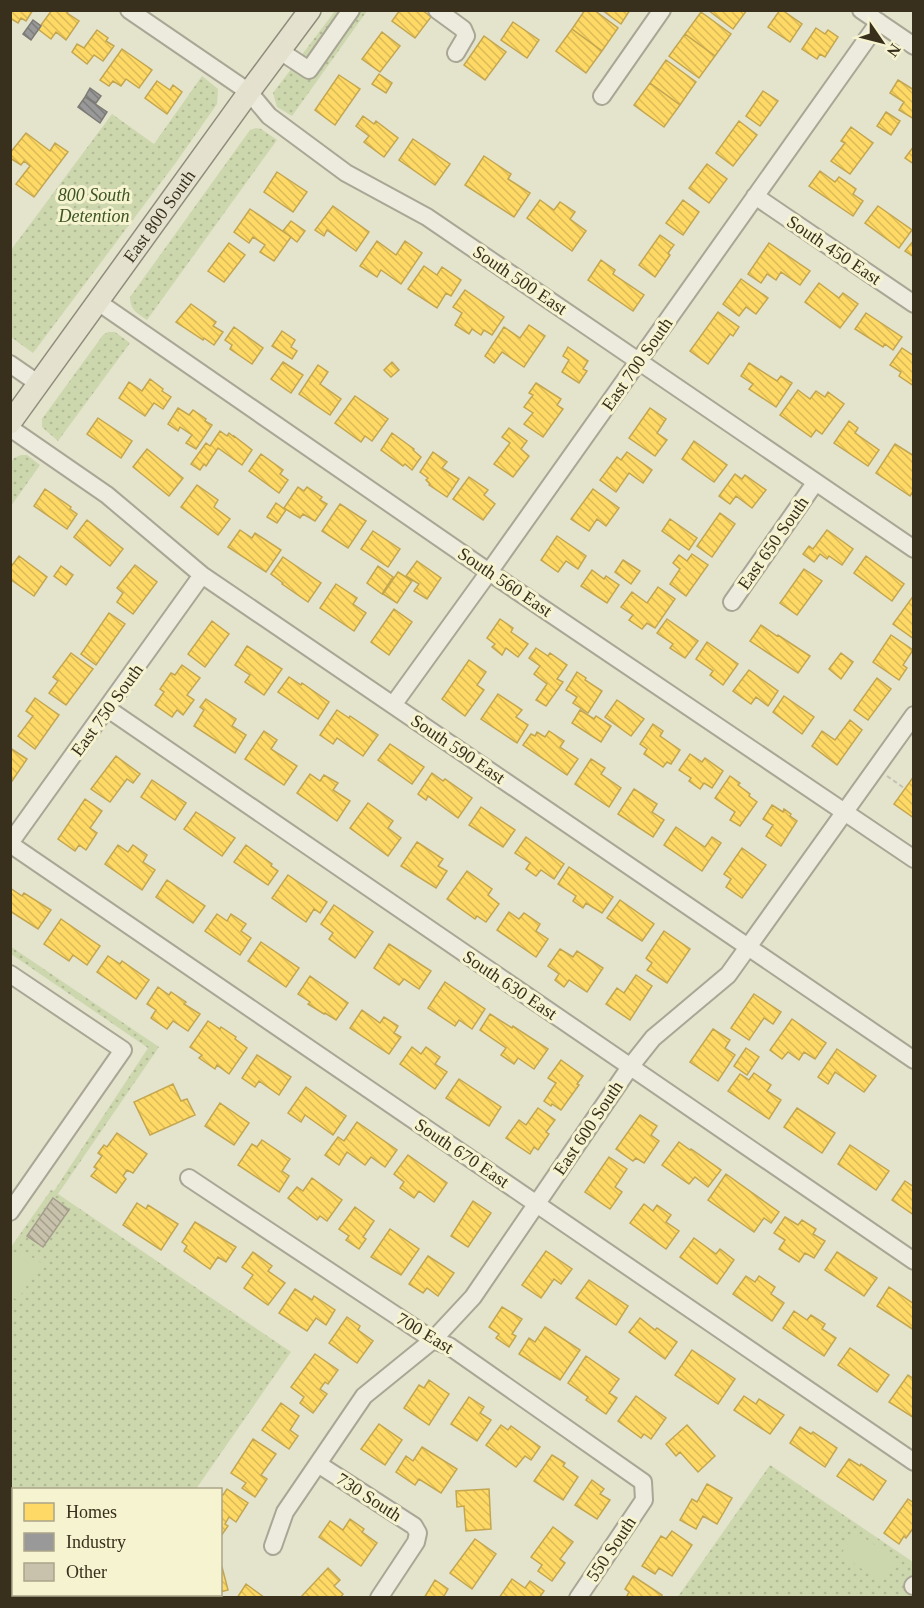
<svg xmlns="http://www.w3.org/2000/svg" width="924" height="1608" font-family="'Times New Roman',serif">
<defs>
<pattern id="grass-dots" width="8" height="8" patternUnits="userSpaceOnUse" patternTransform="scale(1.5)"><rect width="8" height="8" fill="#cdd7ae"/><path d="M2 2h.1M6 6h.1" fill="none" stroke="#b1b995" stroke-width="1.8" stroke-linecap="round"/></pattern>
<pattern id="homes-back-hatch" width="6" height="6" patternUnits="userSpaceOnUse" patternTransform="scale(1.5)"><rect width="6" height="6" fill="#ffd966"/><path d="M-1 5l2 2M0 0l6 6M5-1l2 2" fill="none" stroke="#dbbb58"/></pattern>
<pattern id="industry-back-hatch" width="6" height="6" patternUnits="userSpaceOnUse" patternTransform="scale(1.5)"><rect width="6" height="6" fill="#999"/><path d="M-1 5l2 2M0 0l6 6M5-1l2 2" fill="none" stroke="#7e7d7c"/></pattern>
<pattern id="building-back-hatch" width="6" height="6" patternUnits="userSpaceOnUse" patternTransform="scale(1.5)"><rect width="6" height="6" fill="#c8c1ac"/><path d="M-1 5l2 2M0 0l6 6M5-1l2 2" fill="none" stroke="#a39d8b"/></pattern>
</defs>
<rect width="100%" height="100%" fill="#e4e3cc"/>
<path fill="url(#grass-dots)" d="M335 11H367L292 116 277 107 273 93Z
M202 76 218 89 217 104 177 161 33 353 11 337V250L112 114 154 144Z
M256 128 261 129 277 140 147 320C137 313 130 310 130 297L250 130Z
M108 332H115L130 343 58 441 42 427V419L103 335Z
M21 455H27L40 465 11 506V463L14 458Z
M10 946 159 1047 58 1194 291 1352 196 1489 14 1490 13 1522 10 1520 11 1247 51 1190 54 1191 148 1048 11 954Z
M770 1465 913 1562V1597L677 1598Z"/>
<path fill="#cdd7ae" d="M21 1250 42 1264 17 1300 11 1296V1266Z
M856 1532 896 1560 880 1582 841 1554Z"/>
<path fill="url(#homes-back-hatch)" stroke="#c3a650" stroke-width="1.5" d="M10 10H33L26 21 21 18 18 23 10 18Z
M52 10H69L67 13 79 21 66 40 56 32 51 39 38 29Z
M400 10H422L431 17 415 38 392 21Z
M585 10H594L618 28 602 51 572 29Z
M602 10H630L621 24Z
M708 10H747L733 29Z
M780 10H782L802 24 790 42 768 27Z
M701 12 731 34 715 56 685 34Z
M513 22 539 40 527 58 501 40Z
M816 28 825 34 828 30 838 37 825 57 820 54 817 59 802 49Z
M572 29 602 51 586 73 556 51Z
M97 30 108 38 106 41 114 46 103 61 94 55 87 64 72 52 77 44 84 48Z
M382 32 400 46 380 72 362 59Z
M685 34 715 56 699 78 669 56Z
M484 36 506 52 485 80 464 65Z
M122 49 152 70 139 88 126 79 121 86 113 81 109 86 100 80Z
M666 60 696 82 680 105 650 83Z
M379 74 392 83 386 93 372 84Z
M339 75 360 89 335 125 315 110Z
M898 80 914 90V119L899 110 904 102 890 93Z
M157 81 170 90 173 85 182 92 167 114 145 98Z
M650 83 680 105 664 127 634 105Z
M763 91 778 101 760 126 746 116Z
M886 112 900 121 891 135 877 126Z
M363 116 374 124 376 121 398 138 384 157 364 142 369 136 356 126Z
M739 121 757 135 733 166 716 153Z
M851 127 873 143 850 174 831 161 845 143 841 141Z
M26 133 50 151 55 143 68 152 34 197 16 184 30 166 24 161 21 165 10 158V153Z
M413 139 450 164 435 185 399 160Z
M914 146V164L905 158Z
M484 156 511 174 508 179 530 193 514 217 465 185Z
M707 164 727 179 709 203 689 188Z
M820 171 835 182 839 177 856 189 853 194 863 201 853 216 809 186Z
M277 172 307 192 293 212 264 192Z
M540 200 554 210 560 202 575 212 570 219 586 231 572 251 527 218Z
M683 200 699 212 683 235 666 223Z
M333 206 369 232 356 251 327 230 324 236 315 230Z
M878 206 912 230 899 248 865 223Z
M250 209 291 237 274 261 260 252 265 245 253 237 249 243 234 232Z
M291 221 305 231 297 242 283 231Z
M660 235 674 245 668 253 670 255 655 277 639 265Z
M914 240V257L905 251Z
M377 241 396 255 405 241 422 253 401 284 381 270 377 277 360 266Z
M229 243 245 255 224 282 208 271Z
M769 243 810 271 800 285 781 272 776 280 767 274 761 283 748 274Z
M601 260 615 270 613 274 644 295 633 311 588 280Z
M424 266 437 275 442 267 461 280 451 296 446 293 437 308 408 289Z
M741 279 768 298 756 314 746 307 739 316 723 304Z
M819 283 839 298 843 293 858 304 840 328 805 302Z
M465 290 504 317 492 335 484 330 481 335 472 329 469 334 455 325 462 313 453 307Z
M191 304 216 322 213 326 223 332 214 345 204 338 203 340 176 322Z
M718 312 739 327 733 336 730 334 708 364 690 351Z
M866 313 902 337 893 350 885 344 883 347 855 329Z
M529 325 545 336 524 367 502 352 494 363 485 356 504 327 520 338Z
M234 327 263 348 252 364 230 349 232 345 225 340Z
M282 331 295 340 291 347 297 351 292 359 272 346Z
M568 347 588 361 583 369 587 371 579 383 562 372 569 360 563 356Z
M902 348 914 356V386L899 376 901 372 890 365Z
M283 362 303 375 291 393 271 379Z
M392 362 399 370 391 377 384 370Z
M749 363 777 381 781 376 792 383 776 407 749 389 753 384 741 376Z
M318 365 328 372 320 384 341 399 330 415 299 394Z
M150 379 163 389 162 391 171 397 163 409 154 403 145 416 119 398 129 382 142 391Z
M536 383 561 399 557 405 563 409 543 437 524 424 533 413 524 407 533 395 529 393Z
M798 390 810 399 816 391 825 397 828 392 844 404 822 434 816 430 811 437 780 415Z
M355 396 388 419 372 441 365 436 361 442 335 423Z
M178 408 189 415 193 410 206 419 205 421 212 425 196 449 186 443 192 435 180 427 178 431 168 424Z
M650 408 666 419 657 433 667 440 655 456 629 438Z
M98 418 132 441 121 458 87 434Z
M849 421 858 428 855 433 879 450 868 466 834 443Z
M509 428 527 441 521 449 529 456 513 477 494 464 510 443 502 437Z
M220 431 227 436 229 433 234 437V436L252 450 242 465 218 448 206 466 204 464 200 470 191 464 206 443 210 446Z
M392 433 414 449 413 450 421 457 412 470 405 464 403 466 381 450Z
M694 441 727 465 714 482 682 459Z
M895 444 914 456V490L910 496 876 473Z
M147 449 183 478 169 496 133 467Z
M433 452 447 462 442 468 459 479 447 497 429 485 430 484 426 480 428 478 420 472Z
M627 452 652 470 643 483 629 473 616 492 600 480 617 457 621 460Z
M261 454 283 470 280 474 288 480 279 493 249 471Z
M735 474 742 479 745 475 766 490 752 508 736 496 730 504 719 496Z
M469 477 488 490 484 495 495 504 483 520 453 499Z
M197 485 218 500 214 507 230 519 218 535 181 507Z
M298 487 304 491 307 487 322 497 320 500 327 504 315 521 303 514 300 518 284 508Z
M45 489 71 507 70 509 77 514 67 529 34 506Z
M593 489 619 508 606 526 597 519 589 531 571 519Z
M276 503 286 510 277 523 267 517Z
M340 504 366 521 348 548 322 531Z
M720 513 735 524 712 557 697 546Z
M670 519 697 538 689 550 662 531Z
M87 520 123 549 110 566 74 537Z
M240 530 252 538 255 533 281 550 266 572 228 547Z
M827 530 853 549 842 565 829 556 827 559 820 554 814 562 803 554 809 546 813 549Z
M373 531 400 549 388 567 361 549Z
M557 536 586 556 578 569 566 561 558 572 541 560Z
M692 554 708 565 686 596 670 584 680 569 673 563 679 555 687 561Z
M19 556 47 577 34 596 10 579V568Z
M866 556 904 584 892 601 854 573Z
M283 557 321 583 308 602 282 584 283 583 271 574Z
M623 560 640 571 631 584 615 572Z
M417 561 441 578 427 599 414 591 419 584 406 576Z
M135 565 157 582 133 614 117 602 123 593 117 588Z
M61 566 73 575 66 585 54 576Z
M378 566 393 577 382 594 367 583Z
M804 569 822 581 797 615 780 603Z
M592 570 604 579 606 576 619 585 607 603 581 586Z
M398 572 412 581 397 603 383 594Z
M336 584 357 598 353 604 366 613 354 631 320 608Z
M658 587 675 599 655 628 647 623 642 629 629 620 633 615 621 607 632 592 647 603Z
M914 595V639L893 624Z
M394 609 412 622 389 655 371 642Z
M109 613 125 624 96 665 81 654Z
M500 619 513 628 511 632 528 644 518 657 506 648 502 655 492 647 495 644 487 638Z
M667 619 698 641 685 658 670 648 673 644 657 633Z
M212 621 229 634 205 667 188 654Z
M761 625 777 636 778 635 810 656 798 673 750 641Z
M891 635 913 650 903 665 907 668 899 680 873 662Z
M707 642 738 664 723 685 710 675 713 671 696 659Z
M247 646 282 669 264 695 245 682 250 675 235 665Z
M536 648 548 656 550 653 567 665 557 679 563 682 546 706 536 700 547 684 534 674 540 666 529 658Z
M71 653 93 669 66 705 49 693 58 681 53 677Z
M841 653 853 662 841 679 829 669Z
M469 660 486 672 477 685 484 690 465 716 442 699Z
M182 665 200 678 187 695 194 700 183 715 177 710 172 717 155 705 164 692 160 689 171 673 175 675Z
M749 670 778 691 768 706 756 697 751 704 733 691Z
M577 672 586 678 585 680 602 691 588 713 573 703 577 697 566 690Z
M289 677 301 685 302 683 329 702 318 719 278 692Z
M877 678 891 689 868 720 854 710Z
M498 694 522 710 516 717 528 725 517 743 481 719Z
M784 696 814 717 802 734 773 712Z
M35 698 59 715 35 749 18 736 33 716 26 711Z
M206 699 236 719 232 726 246 735 235 753 194 726 204 710 200 707Z
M617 700 644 719 631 736 605 717Z
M337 710 349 718 350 716 378 735 363 756 337 738 333 744 320 735Z
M580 710 594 719 596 716 611 726 601 742 572 723Z
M850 720 862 730 837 765 812 746 822 731 835 740Z
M653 724 663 731 660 736 680 750 671 764 667 762 663 767 644 754 647 749 640 744Z
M264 731 277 740 271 749 297 766 284 785 245 759Z
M549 731 564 741 560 747 578 759 567 775 523 745 531 734 535 736 537 732 545 737Z
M390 744 424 767 412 784 378 760Z
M10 748 27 759 10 784Z
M690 754 702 762 705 758 723 771 712 788 704 783 700 789 689 781 691 778 679 770Z
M116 756 140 774 133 783 127 779 110 802 91 789Z
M591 759 605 768 601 774 621 788 609 807 575 784Z
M432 773 443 781 445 779 472 798 458 818 428 796 426 800 418 794Z
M310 774 320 781 324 775 338 783 333 790 350 801 337 821 297 793Z
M730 776 740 783 738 785 750 794 749 796 757 802 740 826 730 820 735 812 715 798Z
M914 776V818L894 804Z
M152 780 186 803 175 820 141 797Z
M634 789 657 804 652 812 664 820 653 837 618 814Z
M85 799 102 811 90 828 97 833 86 850 79 845 75 851 58 839Z
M368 803 393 821 388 828 401 838 388 856 350 828Z
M772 805 783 812 784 809 791 814 790 816 797 821 781 846 766 836 773 825 763 819Z
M481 807 515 830 503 847 469 825Z
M196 812 235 838 222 856 184 829Z
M676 827 705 847 712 837 721 843 702 871 664 845Z
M526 837 564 864 554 879 541 870 536 876 526 869 530 863 515 853Z
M417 842 443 859 438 866 447 871 436 888 401 866Z
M118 845 128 852 133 845 147 855 143 862 155 870 142 890 105 864Z
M246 845 272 864 271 866 278 871 268 885 234 862Z
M742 848 766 865 742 898 726 887 731 879 724 874Z
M569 867 613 897 602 913 586 903 583 908 573 901 576 896 558 884Z
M467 871 492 889 488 895 499 904 486 922 477 916 475 919 447 899Z
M288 875 327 902 320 913 314 909 306 922 272 898Z
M167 880 205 906 193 923 156 897Z
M10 888 22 896 24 893 51 910 38 929 10 911Z
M620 900 654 924 642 941 607 918Z
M334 905 373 932 355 958 329 939 333 933 321 924Z
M509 912 519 919 524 913 540 924 536 931 548 939 536 957 497 930Z
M217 914 227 921 231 914 246 924 241 931 251 938 240 955 205 931Z
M61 919 100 946 87 965 73 955 69 961 44 944Z
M664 931 690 949 667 983 647 970 652 963 646 958Z
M261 942 299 968 286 987 248 961Z
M389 944 431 971 419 989 404 979 399 985 374 968Z
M560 949 573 957 577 951 603 968 587 992 569 980 564 987 555 980 559 974 548 966Z
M108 956 120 964 122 961 149 980 136 999 97 972Z
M636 975 652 986 630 1020 606 1004 617 988 624 993Z
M310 976 348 1003 336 1020 325 1013 324 1014 308 1004 310 1002 298 994Z
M445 982 485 1009 472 1029 459 1020 455 1026 428 1008Z
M158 987 169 995 171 992 186 1002 184 1004 200 1014 188 1031 173 1021 167 1029 151 1018 156 1010 147 1004Z
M754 994 781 1012 773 1024 764 1018 749 1040 731 1028Z
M362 1010 380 1023 384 1017 398 1026 394 1033 401 1037 389 1054 350 1028Z
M490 1014 512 1028 513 1026 548 1049 534 1069 518 1058 514 1064 501 1055 506 1048 480 1030Z
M792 1019 826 1043 815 1059 804 1052 799 1060 788 1052 782 1059 770 1050Z
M208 1021 220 1029 221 1027 236 1037 235 1039 247 1048 229 1074 217 1065 215 1069 199 1058 202 1055 190 1047Z
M713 1029 730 1040 725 1048 735 1055 718 1081 690 1062Z
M412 1047 421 1054 426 1047 440 1057 435 1064 447 1072 435 1089 400 1064Z
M746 1048 759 1057 747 1075 734 1066Z
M837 1049 876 1076 864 1092 835 1072 828 1084 818 1077Z
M257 1055 291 1077 279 1095 259 1081 255 1087 242 1078Z
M561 1060 583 1076 577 1084 579 1085 561 1110 552 1104 551 1106 544 1101 556 1083 548 1078Z
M754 1073 771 1085 767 1091 781 1100 769 1119 728 1091 740 1074 749 1080Z
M459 1079 501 1107 489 1126 446 1098Z
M173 1084 181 1101 187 1099 195 1115 150 1135 134 1102Z
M306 1087 346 1116 333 1135 305 1115 301 1122 288 1113Z
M220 1103 249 1123 234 1145 205 1126Z
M538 1108 555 1120 546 1132 549 1134 538 1150 534 1147 530 1154 506 1138 519 1120 526 1125Z
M797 1108 835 1133 822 1153 784 1127Z
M640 1115 657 1126 651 1135 659 1141 644 1163 636 1158 633 1161 616 1149Z
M357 1122 397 1150 385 1167 371 1157 365 1165 347 1152 339 1165 325 1155 338 1137 344 1141Z
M117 1133 147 1154 133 1173 127 1170 123 1176 126 1179 116 1193 91 1176 97 1169 94 1167 102 1156 98 1153 104 1145 107 1147Z
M262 1140 290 1159 282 1171 289 1176 279 1192 238 1165 252 1144 257 1147Z
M679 1142 690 1150 691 1149 721 1170 708 1187 695 1177 689 1184 662 1165Z
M850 1145 889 1171 876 1190 838 1164Z
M408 1155 447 1183 434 1202 419 1191 414 1198 400 1188 404 1182 394 1174Z
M609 1157 627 1169 615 1187 622 1192 610 1209 585 1192Z
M726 1174 779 1212 771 1223 764 1218 754 1232 708 1200Z
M312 1178 342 1200 327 1221 320 1216 317 1220 288 1198 297 1187 303 1191Z
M905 1181 914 1187V1215L892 1200Z
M473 1201 491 1213 468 1247 451 1236Z
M137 1203 146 1209 148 1205 178 1224 161 1250 123 1225Z
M644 1204 653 1211 657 1205 671 1215 666 1222 679 1231 666 1249 630 1223Z
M355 1207 374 1221 363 1237 366 1239 359 1249 346 1240 349 1236 339 1229Z
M785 1217 798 1225 802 1220 816 1229 813 1234 825 1241 814 1258 805 1253 799 1262 779 1249 785 1240 774 1233Z
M195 1222 236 1247 226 1262 218 1257 210 1269 184 1251 187 1246 182 1242Z
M390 1229 419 1249 401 1275 371 1257Z
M694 1238 716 1254 720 1249 734 1260 717 1284 680 1257Z
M546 1251 572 1269 561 1284 554 1279 541 1298 522 1285Z
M253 1252 272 1266 268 1271 285 1283 268 1305 244 1288 253 1275 242 1267Z
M837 1252 877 1278 864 1296 825 1270Z
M428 1256 454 1273 438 1296 427 1288 423 1293 409 1284Z
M746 1276 755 1282 759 1276 775 1287 771 1294 784 1303 772 1321 733 1294Z
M589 1280 628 1306 616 1325 576 1298Z
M889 1287 914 1304V1330L877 1306Z
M295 1289 312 1300 314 1296 335 1310 326 1325 316 1318 307 1331 279 1313Z
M502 1307 522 1319 512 1334 516 1336 509 1347 496 1338 499 1334 489 1327Z
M794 1311 807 1320 811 1315 825 1324 822 1329 836 1338 824 1356 783 1328Z
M347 1317 360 1326 358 1330 373 1341 357 1363 329 1343Z
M640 1318 655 1330 657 1328 677 1342 665 1359 629 1332Z
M545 1327 580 1350 560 1380 519 1354 529 1338 535 1342Z
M850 1348 889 1375 877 1392 838 1365Z
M692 1350 735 1379 718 1404 675 1375Z
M315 1354 338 1370 328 1384 325 1382 320 1389 327 1394 313 1413 300 1403 304 1397 291 1387Z
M586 1356 619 1379 609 1393 617 1398 606 1414 586 1400 588 1397 568 1383Z
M908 1375 914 1379V1418L889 1402Z
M429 1380 449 1394 429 1425 404 1408 419 1385 424 1388Z
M636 1396 666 1418 651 1439 644 1434 641 1438 618 1421Z
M744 1396 756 1404 759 1399 784 1415 770 1434 734 1410Z
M469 1397 484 1407 480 1413 491 1420 477 1441 451 1424Z
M281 1403 299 1416 290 1430 298 1436 289 1449 262 1430Z
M379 1424 402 1440 385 1465 361 1449Z
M501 1425 508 1430 511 1426 540 1447 531 1460 525 1456 516 1467 486 1445Z
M687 1425 715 1456 698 1472 680 1452 676 1456 666 1444Z
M800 1427 811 1434 813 1432 837 1448 825 1467 790 1443Z
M253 1439 276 1454 261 1475 267 1479 255 1497 242 1488 246 1483 231 1473Z
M422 1447 457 1469 441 1493 419 1479 415 1485 396 1472 406 1456 413 1461Z
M552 1455 565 1463 563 1466 578 1477 563 1500 534 1481Z
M849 1459 860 1466 861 1464 886 1481 873 1500 837 1476Z
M592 1480 604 1489 600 1494 610 1500 597 1519 575 1505Z
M707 1484 732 1498 717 1524 703 1516 696 1529 680 1520 692 1499 697 1502Z
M227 1489 248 1503 236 1522 229 1517 225 1524 228 1526 221 1536 220 1493 223 1495Z
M489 1489 491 1529 466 1531 464 1506 457 1507 456 1491Z
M908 1499 914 1503V1527L906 1538 904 1536 899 1544 884 1533Z
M350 1519 364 1529 362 1532 377 1543 361 1566 319 1537 330 1521 343 1530Z
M553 1527 573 1542 560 1559 565 1563 552 1581 538 1571 542 1565 531 1557Z
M672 1531 692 1545 672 1576 659 1568 655 1574 642 1566 661 1536 666 1539Z
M475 1539 496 1554 472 1589 450 1573Z
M222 1567 228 1590 220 1592V1568Z
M328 1568 340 1580 334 1586 343 1594 340 1598H300Z
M633 1576 662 1595 660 1598H626L629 1592 625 1589Z
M512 1579 525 1588 530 1581 544 1591 539 1598H499Z
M435 1580 448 1589 444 1596 447 1598H424Z
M246 1584 265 1598H237Z"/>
<path fill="url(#industry-back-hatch)" stroke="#7c7a74" stroke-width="1.5" d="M33 20 41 26 31 40 23 34Z
M90 88 101 96 96 103 85 97Z
M85 97 107 112 100 123 78 107Z"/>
<path fill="url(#building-back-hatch)" stroke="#a49e8b" stroke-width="1.5" d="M53 1198 69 1210 43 1247 27 1236Z"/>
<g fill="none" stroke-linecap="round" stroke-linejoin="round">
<g stroke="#a9a695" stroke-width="20">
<path id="minor" d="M129 10 249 92 269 116 346 173 427 217 914 549
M437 10 463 29 466 36 456 53
M861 10 914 46
M280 51 309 70 351 10
M602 96 662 10
M755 196 914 304
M98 302 489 572 914 859
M10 364 39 384
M10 428 107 495 202 575 914 1060
M732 602 815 483
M393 705 489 572 879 22
M108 709 914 1261
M10 843 202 575
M10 844 914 1462
M10 974 123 1050 10 1212
M189 1178 433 1340 449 1346 643 1482 644 1500 578 1598
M318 1464 414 1526 418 1533 416 1542 379 1598
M273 1546 285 1512 364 1396 433 1340 473 1297 630 1067 653 1038 728 975 914 715
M913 1586 914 1585"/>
</g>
<g stroke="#8f8c7c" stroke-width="24">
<g id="major">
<path id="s1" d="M10 423 249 92 310 10"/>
<path d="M10 1547 14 1549"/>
<path d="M79 1594 83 1598"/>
</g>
</g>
<path stroke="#c4c2b4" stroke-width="2" stroke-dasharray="4.5 3" stroke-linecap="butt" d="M887 776 904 788"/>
<use href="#minor" stroke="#ecebdd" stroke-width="16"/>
<use href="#major" stroke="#e4e2cf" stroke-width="21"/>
</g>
<g text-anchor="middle" stroke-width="6" stroke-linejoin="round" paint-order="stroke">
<g font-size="18" font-style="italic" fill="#3d5423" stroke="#f6f3d1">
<text x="94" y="201">800 South<tspan x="94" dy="21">Detention</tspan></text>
</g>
<g font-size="18" fill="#38301d" stroke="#f6f3d1">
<text dy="6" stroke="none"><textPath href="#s1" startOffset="255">East 800 South</textPath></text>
<text transform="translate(834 250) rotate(34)" y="6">South 450 East</text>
<text transform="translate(520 280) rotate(34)" y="6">South 500 East</text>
<text transform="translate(637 364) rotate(-55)" y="6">East 700 South</text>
<text transform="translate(773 543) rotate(-55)" y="6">East 650 South</text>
<text transform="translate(505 582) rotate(34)" y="6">South 560 East</text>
<text transform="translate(107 710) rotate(-54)" y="6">East 750 South</text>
<text transform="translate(458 749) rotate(34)" y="6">South 590 East</text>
<text transform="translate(510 985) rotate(34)" y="6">South 630 East</text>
<text transform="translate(588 1128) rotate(-56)" y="6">East 600 South</text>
<text transform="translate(462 1153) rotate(34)" y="6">South 670 East</text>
<text transform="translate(425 1333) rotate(31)" y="6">700 East</text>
<text transform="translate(369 1497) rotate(33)" y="6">730 South</text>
<text transform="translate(611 1549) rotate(-56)" y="6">550 South</text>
</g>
</g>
<rect width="924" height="1608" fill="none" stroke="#38301d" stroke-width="24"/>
<rect x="12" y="1488" width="210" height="108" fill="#f6f3d1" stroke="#aaa589" stroke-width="1.5"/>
<rect x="24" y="1503" width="30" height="18" fill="#ffd966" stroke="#aaa589" stroke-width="1.5"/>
<text x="66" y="1518" font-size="18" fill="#38301d">Homes</text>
<rect x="24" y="1533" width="30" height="18" fill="#999999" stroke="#aaa589" stroke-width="1.5"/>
<text x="66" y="1548" font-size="18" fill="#38301d">Industry</text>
<rect x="24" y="1563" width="30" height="18" fill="#c8c1ac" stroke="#aaa589" stroke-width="1.5"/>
<text x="66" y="1578" font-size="18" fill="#38301d">Other</text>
<g transform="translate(882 42) rotate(125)" stroke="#f6f3d1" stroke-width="4.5" paint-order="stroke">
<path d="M0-4.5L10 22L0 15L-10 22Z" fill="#38301d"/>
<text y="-9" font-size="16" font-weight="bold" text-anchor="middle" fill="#38301d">N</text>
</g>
</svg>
